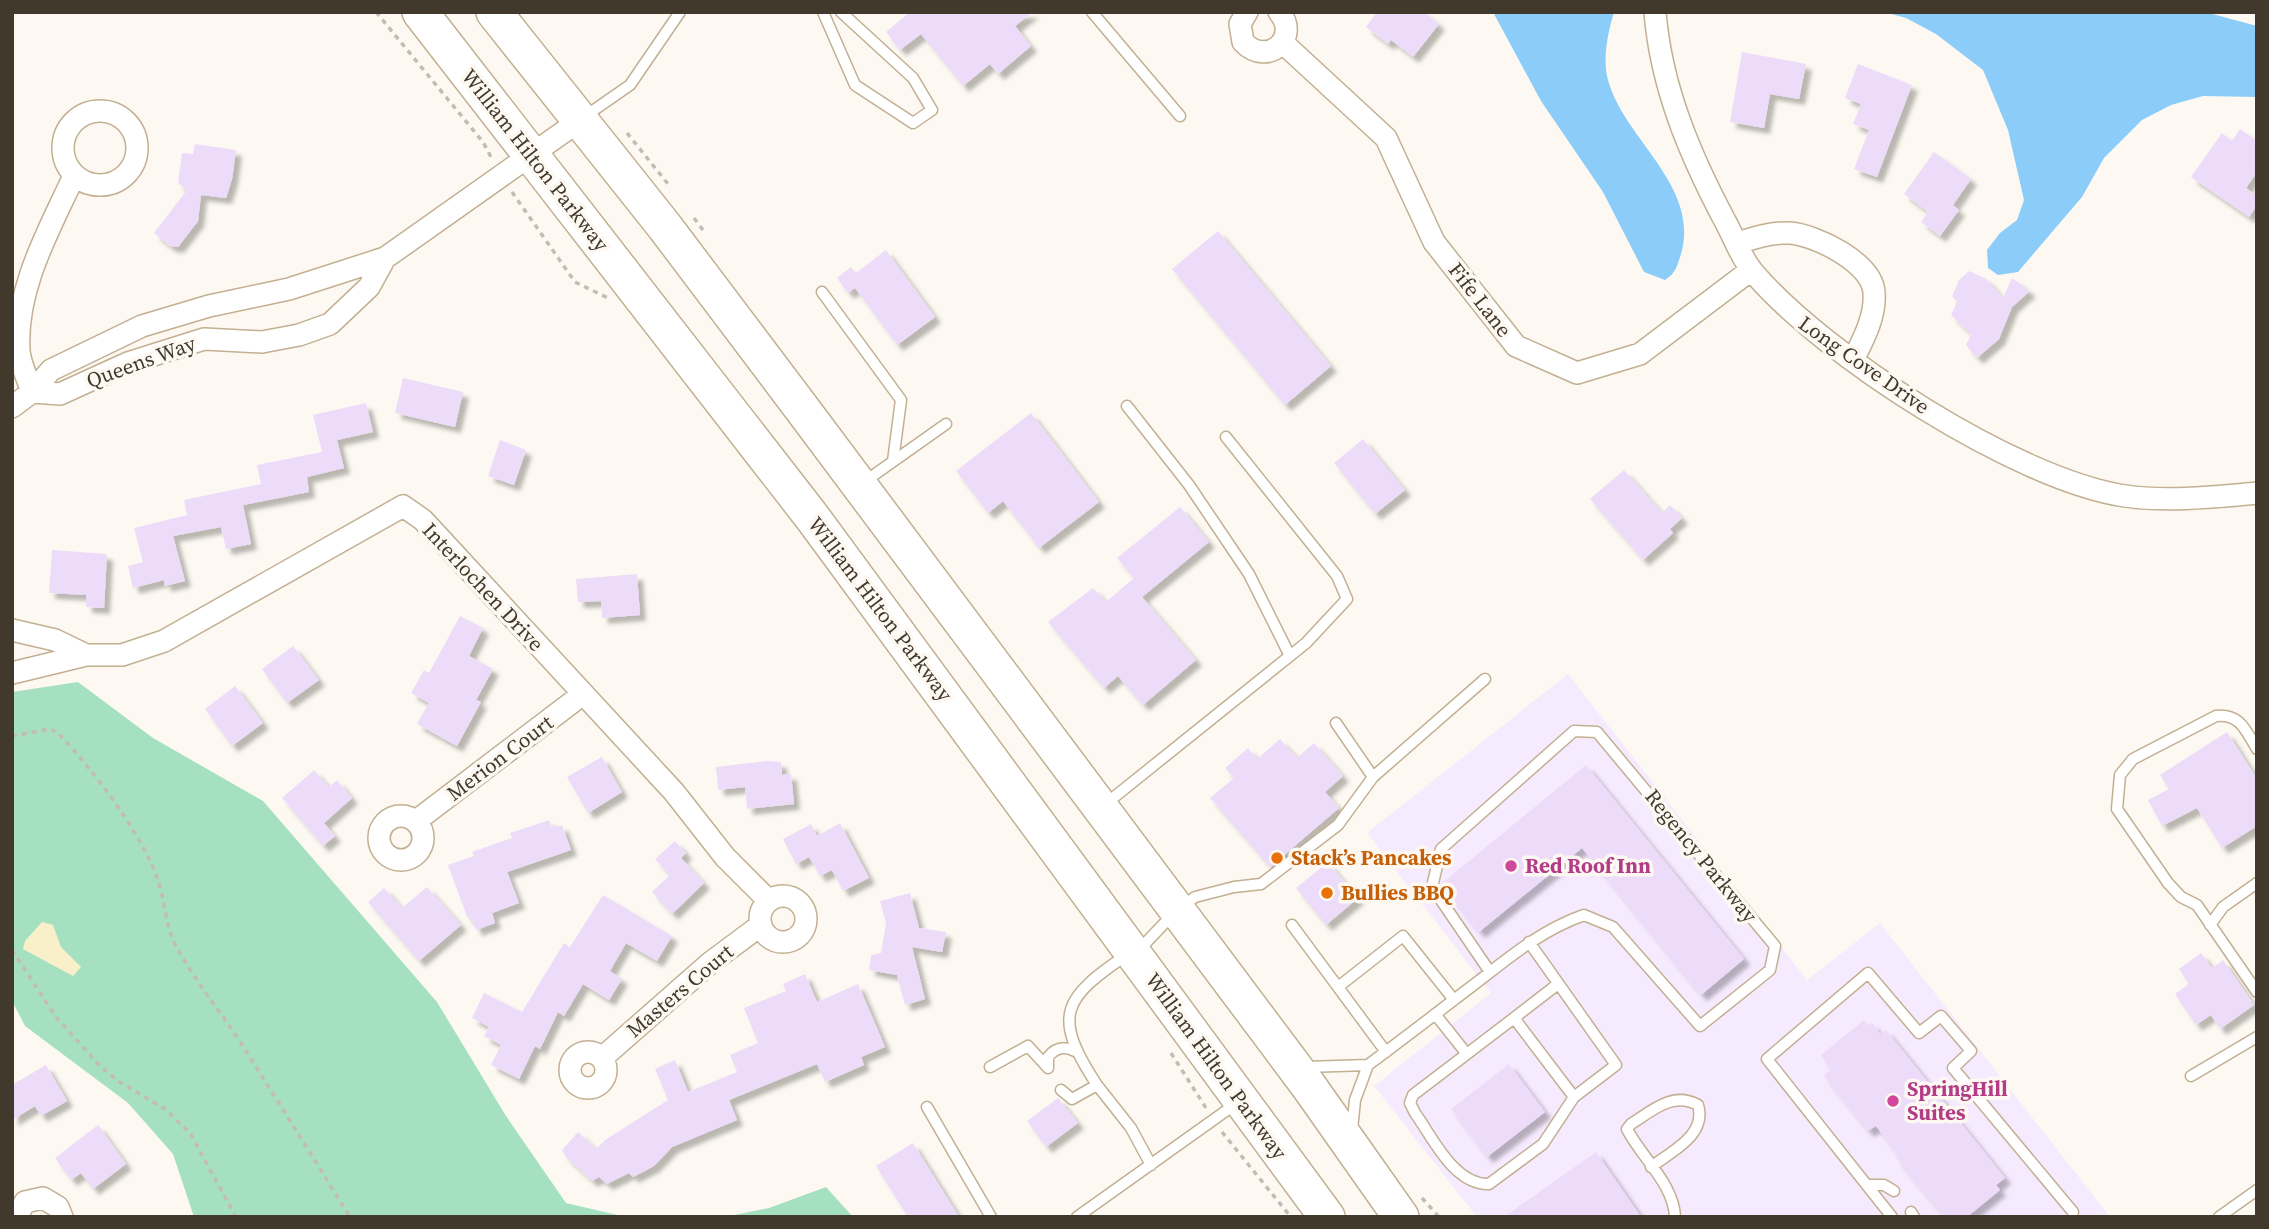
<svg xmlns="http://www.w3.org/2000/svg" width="2269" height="1229" font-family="'Source Serif 4',serif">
<defs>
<filter id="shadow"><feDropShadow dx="6" dy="6" stdDeviation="2" flood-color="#0004"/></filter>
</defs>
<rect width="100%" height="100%" fill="#fdf9f2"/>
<path fill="#f6eaff" d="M1568 674 1807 980 1880 923 2110 1217H1477L1374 1086 1491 993 1367 833Z"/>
<path fill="#a5e1c0" d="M78 682 153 738 263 801 437 1002 506 1116 566 1203 626 1217H194L173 1154 128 1103 25 1026 12 1001V692Z
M826 1187 853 1217H724L769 1208Z"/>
<path fill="#f9f0ca" d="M42 922 53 925 61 947 81 967 73 976 23 949 25 941Z"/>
<path fill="#8bccf9" d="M1493 12H1614C1608 32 1603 56 1607 76 1621 138 1701 184 1681 254 1677 266 1676 273 1665 280L1644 272 1603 192 1541 101Z
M1884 12H2205L2257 26V97L2203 96 2171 105 2142 120 2104 158 2082 197 2018 272 1998 275 1988 268 1987 250 2000 233 2017 220 2024 200 2008 130 1983 70 1936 34 1906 18Z"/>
<path fill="#eddbfa" filter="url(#shadow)" d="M910 12H1033L1015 26 1031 46 998 74 990 64 963 86 921 34 900 50 886 32Z
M1377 12H1424L1439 24 1413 57 1391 40 1388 44 1366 27Z
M1742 52 1806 64 1799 99 1770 94 1764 128 1730 122Z
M1858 64 1912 85 1877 177 1854 169 1869 130 1853 124 1861 104 1845 98Z
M2240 129 2257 141V172L2246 188 2257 196V205L2249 217 2191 177 2222 133 2232 141Z
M195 144 236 150 232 179 226 198 201 195 198 221 178 247 170 246 154 233 187 190 178 183 182 153 193 154Z
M1934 152 1971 179 1953 205 1959 210 1940 236 1921 222 1928 212 1904 194Z
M1218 231 1331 366 1285 405 1172 269Z
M886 250 935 317 897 345 855 288 848 293 837 278 851 267 856 273Z
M1969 271 1986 279 2003 298 2012 278 2030 291 2012 307 1999 339 1977 358 1966 345 1971 334 1951 315 1957 302 1952 296 1959 280Z
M403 378 463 392 455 427 395 413Z
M366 403 373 432 337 440 344 468 307 477 309 492 243 505 251 544 226 549 221 527 173 536 185 581 165 586 164 580 133 588 128 566 143 562 134 528 187 515 184 500 261 484 257 465 322 452 313 415Z
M1031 413 1099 502 1039 548 1003 501 988 513 956 471Z
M1363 439 1405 490 1375 514 1334 463Z
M500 440 526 450 514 485 488 476Z
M1624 470 1662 513 1670 505 1682 518 1670 529 1673 533 1643 560 1590 499Z
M1180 507 1209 542 1142 597 1196 660 1143 705 1118 676 1104 688 1048 622 1093 588 1106 602 1134 578 1117 558Z
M52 550 107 554 104 608 86 607V595L49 593Z
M637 574 640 615 602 618 601 601 578 602 576 579Z
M460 616 483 628 469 656 493 669 476 700 481 702 457 746 417 724 429 703 411 693 424 670 429 673Z
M293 646 319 680 287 703 262 669Z
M235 686 263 723 232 746 205 709Z
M2227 732 2257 779V826L2222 848 2197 808 2162 826 2148 800 2169 789 2160 775Z
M1280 739 1297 758 1314 743 1343 776 1325 792 1339 808 1270 867 1210 798 1234 778 1225 768 1248 748 1257 759Z
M602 757 622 792 588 813 567 777Z
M767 761 781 762 782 775 791 774 794 804 747 809 745 787 718 790 716 767Z
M1586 765 1744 959 1701 995 1582 848 1479 932 1441 884Z
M314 770 329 787 337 780 352 798 324 823 335 836 323 846 282 798Z
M549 820 552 828 562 825 571 850 507 872 519 903 492 913 495 923 476 930 471 916 468 919 448 865 474 856 472 852 512 838 510 833Z
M840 823 869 878 843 891 832 870 820 876 809 857 796 864 783 839 811 824 817 836Z
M675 841 686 853 681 858 704 883 672 914 652 892 670 875 655 859Z
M1328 862 1358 898 1326 925 1296 888Z
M427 887 461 925 419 961 368 902 384 888 402 908Z
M910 893 919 928 946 932 942 952 912 947 925 999 905 1005 897 975 869 970 871 955 881 953 886 923 880 901Z
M603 895 672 936 657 961 626 943 610 971 622 979 609 1000 583 984 564 1016 558 1012 540 1049 535 1046 519 1079 491 1065 501 1045 484 1036 489 1027 472 1018 484 993 522 1012 564 943 570 947Z
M2201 953 2212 968 2223 960 2254 1005 2220 1029 2211 1015 2196 1025 2175 994 2189 984 2179 969Z
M805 974 817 1002 858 984 885 1047 861 1057 864 1065 825 1082 817 1064 729 1100 737 1120 672 1147 654 1166 633 1177 629 1173 607 1184 599 1177 592 1181 566 1157 562 1150 578 1132 596 1149 605 1140 668 1100 655 1069 675 1060 688 1092 737 1072 730 1055 758 1043 744 1008 786 991 783 984Z
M1864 1020 1869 1026 1872 1023 1880 1034 1886 1030 2005 1178 1996 1185 2000 1190 1967 1217H1944L1896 1158 1900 1157 1876 1126 1868 1131 1824 1076 1831 1069 1821 1055Z
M1509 1064 1545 1112 1487 1157 1451 1109Z
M46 1065 67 1101 41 1116 35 1106 12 1120V1085Z
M1058 1098 1078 1123 1046 1147 1027 1121Z
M98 1125 126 1164 93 1189 81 1173 71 1180 55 1158Z
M913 1143 959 1217H908L876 1166Z
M1596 1152 1641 1217H1504Z"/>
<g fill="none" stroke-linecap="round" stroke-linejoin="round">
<g stroke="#c3af92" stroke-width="13">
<path id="service" d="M823 12 855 85 913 123 932 110 913 78 841 12
M1092 12 1180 116
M584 117 630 85 680 12
M822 292 901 400 893 461
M1127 406 1189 485 1249 574 1290 656
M864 482 946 424
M1336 723 1373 777
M2257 749C2246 731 2240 713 2216 716L2133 759 2120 775 2117 809 2168 883 2181 897 2197 905 2257 992
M1107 807 1113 798 1306 643 1347 599 1337 576 1226 437
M1292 925 1386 1052
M2210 925 2223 907 2257 883
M1529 942 1616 1065 1574 1097 1514 1018 1558 984
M1137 952 1177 910 1195 897 1234 887 1261 884 1338 825 1373 777 1485 679
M1338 987 1403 936 1454 1000
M1435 1014 1466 1053
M1514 1018 1413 1095 1410 1103 1415 1113C1433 1138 1454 1185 1489 1184L1543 1144 1574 1097
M1368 1065C1406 1037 1443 1008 1480 980 1513 954 1544 929 1584 915L1613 927 1700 1026 1770 970 1775 946 1597 732 1574 731 1441 849 1432 887 1490 972
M990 1067 1028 1046 1048 1068
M1306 1067 1368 1065 1355 1100 1352 1130
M1048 1068V1057C1056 1047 1064 1046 1075 1051
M2191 1076 2257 1037
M1097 1085 1131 1128 1151 1165
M1061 1090 1072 1099 1097 1085C1051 1015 1063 998 1128 954
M927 1107 991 1217
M1651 1167C1672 1151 1707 1135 1698 1105 1673 1091 1653 1110 1631 1124L1627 1129C1641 1157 1674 1184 1675 1217
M1867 1185H1884L1894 1191
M1911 1212 1914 1217
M1077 1217 1237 1103
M1892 1217 1767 1059 1868 973 1919 1033 1941 1016 1971 1051 1953 1068 2073 1212
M2219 1217 2257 1190"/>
</g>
<g stroke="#c3af92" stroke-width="24">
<path id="minor" d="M1247 12 1240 24 1243 42C1268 68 1301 37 1279 12
M1655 12C1661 87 1690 155 1725 221 1734 237 1741 258 1753 272 1823 355 2017 480 2125 496 2168 502 2213 497 2257 493
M1282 42 1386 138 1434 242 1516 346 1577 373 1640 354 1751 270
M63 148a37 37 0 1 1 74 0a37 37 0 1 1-74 0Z
M1737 243C1753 238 1772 232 1790 233 1816 235 1873 263 1874 293 1876 316 1863 340 1853 360
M32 392 60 394 128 363 204 339 262 342 299 335 330 324 369 287 385 258
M32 392C28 379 20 364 19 351 15 289 49 230 74 176
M12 407 32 392 51 370 142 326 209 306 289 289 385 258 579 121
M12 630 55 640 86 655
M12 673 86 655H122L164 641 403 506 423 520 674 792 725 857 769 901
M379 838a22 22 0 1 1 44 0a22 22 0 1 1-44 0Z
M416 821 583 694
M760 919a23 23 0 1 1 46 0a23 23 0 1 1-46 0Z
M570 1070a18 18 0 1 1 36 0a18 18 0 1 1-36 0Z
M602 1058 710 963 761 925
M16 1217 25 1202 43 1198 58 1207 62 1217"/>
</g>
<g stroke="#c3af92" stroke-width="38">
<path id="trunk" d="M420 12 812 517 1327 1217
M494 12 665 227 803 410 1308 1085 1401 1217"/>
</g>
<path stroke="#c2bcb4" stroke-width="3.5" stroke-dasharray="5 5" stroke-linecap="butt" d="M376 12 483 142 492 159
M627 133 668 184
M512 192 575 282 608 298
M694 218 706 234
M12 736 50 729 57 732C91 767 144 836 158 881 166 904 165 927 177 948 199 987 228 1021 251 1059 284 1111 317 1164 350 1217
M12 950 56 1017 100 1066 118 1081 165 1109 190 1133 236 1217
M1171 1053 1206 1108
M1222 1132 1290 1216
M1422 1198 1439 1217"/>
<use href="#service" stroke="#fff" stroke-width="10"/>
<use href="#minor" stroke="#fff" stroke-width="21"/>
<use href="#trunk" stroke="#fff" stroke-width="35"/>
</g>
<g fill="#e8710a" stroke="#fdf9f2" stroke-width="2.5">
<circle cx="1277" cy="858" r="7"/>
<circle cx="1327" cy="893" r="7"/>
</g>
<g fill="#d1479c" stroke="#fdf9f2" stroke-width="2.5">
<circle cx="1511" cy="866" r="7"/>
<circle cx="1893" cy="1101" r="7"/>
</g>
<g text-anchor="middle" stroke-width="7" stroke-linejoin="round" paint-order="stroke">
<g font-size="21" fill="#42392d" stroke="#fdf9f2">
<text transform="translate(535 160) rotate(52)" y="7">William Hilton Parkway</text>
<text transform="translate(1480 300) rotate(52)" y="7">Fife Lane</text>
<text transform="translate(141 362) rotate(-20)" y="7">Queens Way</text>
<text transform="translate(1864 365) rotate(35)" y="7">Long Cove Drive</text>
<text transform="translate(483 587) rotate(47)" y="7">Interlochen Drive</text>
<text transform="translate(880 609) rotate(53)" y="7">William Hilton Parkway</text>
<text transform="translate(500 758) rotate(-37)" y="7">Merion Court</text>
<text transform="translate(1701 856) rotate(51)" y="7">Regency Parkway</text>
<text transform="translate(680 991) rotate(-40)" y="7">Masters Court</text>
<text transform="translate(1216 1066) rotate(54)" y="7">William Hilton Parkway</text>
</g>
<g font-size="21" font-weight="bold" fill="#c56008" stroke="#fdf9f2" text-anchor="start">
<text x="1291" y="865">Stack’s Pancakes</text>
<text x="1341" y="900">Bullies BBQ</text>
</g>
<g font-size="21" font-weight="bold" fill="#b23c85" stroke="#fdf9f2" text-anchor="start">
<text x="1525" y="873">Red Roof Inn</text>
<text x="1907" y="1096">SpringHill<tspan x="1907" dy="24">Suites</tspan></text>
</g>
</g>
<rect width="2269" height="1229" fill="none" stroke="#42392d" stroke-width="28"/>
</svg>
